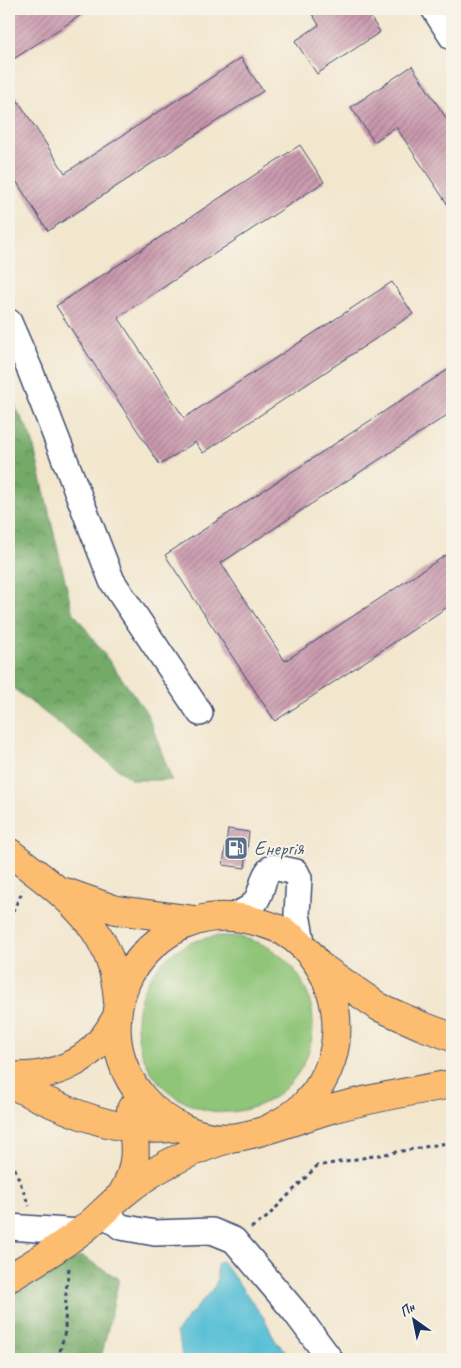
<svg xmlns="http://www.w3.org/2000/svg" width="461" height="1368" font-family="Caveat,sans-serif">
<defs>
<pattern id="forest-crowns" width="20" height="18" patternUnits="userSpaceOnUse" patternTransform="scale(1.25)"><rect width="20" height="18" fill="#73aa68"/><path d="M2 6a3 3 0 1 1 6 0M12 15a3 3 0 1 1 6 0" fill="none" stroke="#5e8b59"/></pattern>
<pattern id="building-hatch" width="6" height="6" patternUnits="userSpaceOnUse" patternTransform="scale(1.25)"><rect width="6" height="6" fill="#c998ac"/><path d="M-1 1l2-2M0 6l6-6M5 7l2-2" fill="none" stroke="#a27c8f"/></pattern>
</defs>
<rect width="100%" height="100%" fill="#f7f3e8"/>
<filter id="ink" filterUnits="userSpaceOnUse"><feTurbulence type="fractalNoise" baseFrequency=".02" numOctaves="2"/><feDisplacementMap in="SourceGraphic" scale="10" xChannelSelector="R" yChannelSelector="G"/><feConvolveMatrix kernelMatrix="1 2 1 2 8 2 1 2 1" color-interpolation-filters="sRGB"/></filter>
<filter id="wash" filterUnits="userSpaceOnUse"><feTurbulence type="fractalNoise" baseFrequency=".0096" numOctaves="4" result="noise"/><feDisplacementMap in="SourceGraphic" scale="20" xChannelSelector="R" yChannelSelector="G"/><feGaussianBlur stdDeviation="1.12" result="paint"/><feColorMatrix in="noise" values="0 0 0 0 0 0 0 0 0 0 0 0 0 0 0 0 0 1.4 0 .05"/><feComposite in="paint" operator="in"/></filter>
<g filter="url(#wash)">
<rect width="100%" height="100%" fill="#f2e6cd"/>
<path fill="#8fc578" stroke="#557a6b" d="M137 1024a88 88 0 1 1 176 0a88 88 0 1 1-176 0Z"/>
<path fill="url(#forest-crowns)" stroke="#476c63" d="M9 395 31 435 72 610 147 713 172 780H132L9 685Z
M82 1256 119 1279 101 1359H9V1293Z"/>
<path fill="#58bfd6" stroke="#3a779a" d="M222 1261 264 1318 276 1342 294 1359H182L180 1342 176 1332 215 1286 217 1279V1264Z"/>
<g id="blocks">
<path fill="url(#building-hatch)" d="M14 9H90L9 62V12Z
M309 9H365L380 32 317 74 295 41 319 25Z
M241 58 263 91 48 231 9 170V87L65 173Z
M412 66 452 127V211L396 127 374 142 351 107Z
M300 145 324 182 118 317 184 418 392 282 413 314 203 453 195 442 160 465 56 306Z
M449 369 452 374V412L221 563 285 661 452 551V604L275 721 165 555Z
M228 829 249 832 245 868 223 865Z"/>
</g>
</g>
<g filter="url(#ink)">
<use href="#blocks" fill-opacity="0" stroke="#3b4a6f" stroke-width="1"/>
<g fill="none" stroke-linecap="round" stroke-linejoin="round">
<g stroke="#3b4a6f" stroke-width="28">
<path id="minor" d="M434 9 452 37
M9 322 30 370 112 581 200 713
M231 917C239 913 250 910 255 902 264 891 261 874 273 867L296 872 299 878 297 914 303 947
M104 1213 121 1227 155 1233 212 1231 234 1240 295 1312 330 1359
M9 1227 80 1232"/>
</g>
<g stroke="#3b4a6f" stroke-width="30">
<path id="major" d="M9 852C64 895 114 926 118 1002
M65 892 116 910 193 920
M320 966 379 1007 422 1026 452 1037
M9 1076C56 1079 94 1060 116 1018
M9 1083C44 1101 96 1125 135 1128 150 1129 165 1129 181 1127
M270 1128C283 1121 296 1114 306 1103 355 1053 343 966 283 931 269 924 256 921 241 918 215 914 191 919 169 933 148 947 131 966 123 990 110 1027 117 1068 143 1098 165 1124 203 1142 237 1137 269 1132 300 1118 331 1109 371 1098 412 1091 452 1084
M122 1194C140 1164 135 1143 131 1109
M9 1278C33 1264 57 1249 80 1232 95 1221 108 1206 123 1194 154 1168 189 1151 228 1139"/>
</g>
<path stroke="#3b4a6f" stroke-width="3" stroke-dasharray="4 4" stroke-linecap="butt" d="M9 919 23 890
M9 1153 29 1206
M251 1228 266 1218 317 1166 447 1143 452 1145
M58 1359 65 1331 66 1291 69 1268"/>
<use href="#minor" stroke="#fff" stroke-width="25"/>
<use href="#major" stroke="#fcbd6f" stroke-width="28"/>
</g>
</g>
<defs>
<g id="fuel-square" transform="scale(1.25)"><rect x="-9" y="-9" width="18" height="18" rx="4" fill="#5c6f8a" stroke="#f7f3e8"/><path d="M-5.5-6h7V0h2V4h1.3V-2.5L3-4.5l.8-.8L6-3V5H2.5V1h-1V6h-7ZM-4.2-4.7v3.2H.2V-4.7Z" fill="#fff"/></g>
</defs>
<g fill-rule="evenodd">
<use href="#fuel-square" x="236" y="848"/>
</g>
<g text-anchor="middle" stroke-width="4" stroke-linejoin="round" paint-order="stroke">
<g font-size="20" fill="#4e5e75" stroke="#f7f3e8" text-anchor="start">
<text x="254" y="855">Енергія</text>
</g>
</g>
<rect width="461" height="1368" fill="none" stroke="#f7f3e8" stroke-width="30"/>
<g transform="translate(414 1320) rotate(327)" stroke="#f7f3e8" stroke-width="4" paint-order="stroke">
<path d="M0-4L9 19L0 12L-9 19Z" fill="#1b2f5e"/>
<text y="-8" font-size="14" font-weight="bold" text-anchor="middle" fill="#1b2f5e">Пн</text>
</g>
</svg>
